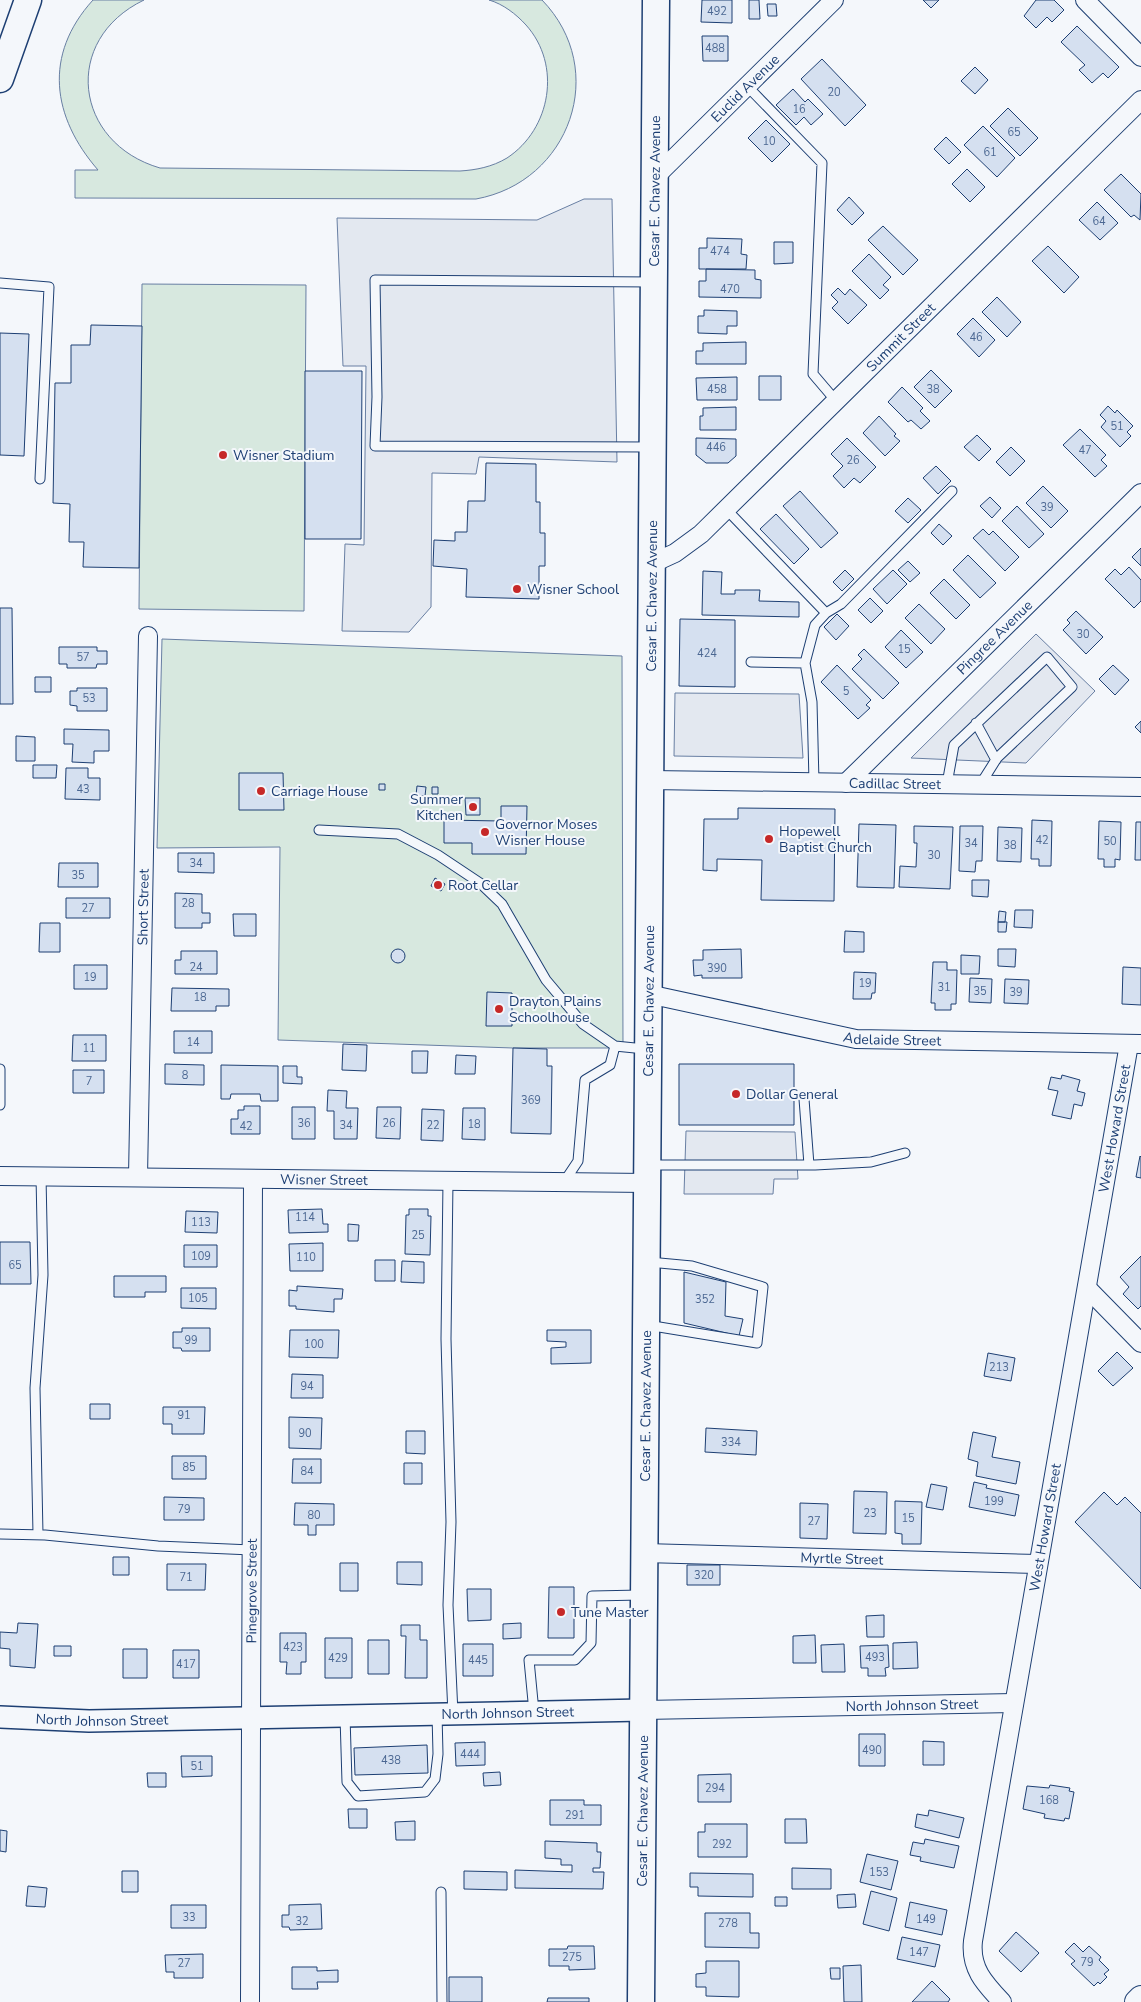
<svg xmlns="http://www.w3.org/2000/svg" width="1141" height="2002" font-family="'Nunito Sans',sans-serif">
<rect width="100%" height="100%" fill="#f4f7fb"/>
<path fill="#d7e8df" stroke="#687fa3" d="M93 0H144C61 40 74 143 160 168L460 171C476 170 492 167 507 158 551 129 562 65 526 25 516 14 503 4 489 0H542C610 70 570 182 476 199L75 198V170H98C52 117 43 55 93 0Z
M142 284 306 285 304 611 139 609Z
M162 639 622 656 623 1048H513L278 1040 280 847 157 848Z"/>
<path fill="#e3e8f0" stroke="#687fa3" d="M584 199H612L617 462 479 457 476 474 432 473 431 607 409 632 342 631 345 544 364 545 366 366H343L337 218 537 220Z
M1036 634 1095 691 1026 763 911 758Z
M675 693 799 694 803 758 674 756Z
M686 1131 795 1132 798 1179H774L773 1194H684Z"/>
<path fill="#d5e0f0" stroke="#1d3f73" d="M702 0H732V23L701 22Z
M749 0H759L760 19H749Z
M923 0H939L931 8Z
M1036 0H1054L1064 10 1052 22 1047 17 1036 28 1024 16Z
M767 4H776L777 16H768Z
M1077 26 1119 67 1108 78 1103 73 1092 83 1079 70 1085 65 1061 42Z
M702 36H728V61H703Z
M822 59 866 105 845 126 801 79Z
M975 67 988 80 975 94 961 81Z
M793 89 805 102 808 99 823 114 811 125 804 117 796 125 776 105Z
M1008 108 1038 138 1020 156 990 126Z
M766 120 790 144 772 162 748 138Z
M983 126 1015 158 997 177 964 145Z
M946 137 961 152 949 164 934 149Z
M967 169 985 187 970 202 952 184Z
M1121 174 1141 194 1140 220 1134 215 1131 217 1104 190Z
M849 197 864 213 852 225 837 210Z
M1097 202 1118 223 1100 240 1079 220Z
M883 226 918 260 903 275 868 240Z
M707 238 742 239 741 254 747 255 746 269H699V248H707Z
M774 242H793V263L774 264Z
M1048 246 1079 277 1064 293 1032 261Z
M869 254 891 277 883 285 889 290 880 299 852 271Z
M706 269 755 270V279L761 280V298L699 297V281H706Z
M838 288 845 295 850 289 867 305 848 324 832 308 838 302 831 295Z
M997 297 1021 322 1007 337 982 312Z
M704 310 737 311V326H727V334L698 333V316H704Z
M973 318 995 340 979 357 957 334Z
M91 325 142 326 139 568 83 567 84 542H69L70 504 53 503 55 383H71V345H90Z
M0 333 29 334 24 456 0 455Z
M746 342V364H696V351H703V343Z
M931 370 952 391 935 408 914 387Z
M305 371H362L361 539H305Z
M759 376H781V400H759Z
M737 377V400H697L696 378Z
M902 387 923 408 920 411 930 421 921 429 911 420 908 422 888 402Z
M1108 406 1115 413 1117 410 1133 426 1127 432 1131 436 1120 447 1101 427 1106 421 1100 415Z
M736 407V430H700V416H703V408Z
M879 416 896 434 894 436 900 441 885 456 863 433Z
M1080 429 1106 455 1101 460 1107 466 1095 477 1063 445Z
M977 435 991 449 979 461 964 447Z
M696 438 736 439V456L728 463H706L696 455Z
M847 438 876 467 860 483 854 478 844 488 833 476 843 466 831 454Z
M1011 447 1025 461 1010 476 996 462Z
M486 463 536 464V502H540V533H545V566H539V599L466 597 467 569 433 566 434 540 455 541V532H467L468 501H485Z
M936 466 951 481 938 494 923 478Z
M1043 486 1068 511 1051 528 1026 503Z
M800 491 838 533 821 548 783 506Z
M990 497 1001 508 992 518 980 506Z
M908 498 921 510 908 523 895 511Z
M1017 506 1044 534 1029 548 1002 521Z
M776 514 809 549 794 564 760 529Z
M939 524 952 536 943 545 931 533Z
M983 529 989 535 993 531 1019 557 1005 571 973 538Z
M1141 548V566L1132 557Z
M968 555 996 583 980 598 953 570Z
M908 561 920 573 910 582 898 570Z
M1129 567 1141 580V601L1134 608 1105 579 1115 569 1121 575Z
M845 570 854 579 842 591 833 582Z
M893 570 907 584 887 604 873 589Z
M703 571 722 572 721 594H735V590H760L759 601 799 602V617L702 615Z
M944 579 970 605 956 619 930 593Z
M870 598 883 611 871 623 858 610Z
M919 604 945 629 931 644 905 618Z
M0 608H12L13 704H0Z
M1076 611 1103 637 1086 654 1063 630 1070 623 1067 620Z
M837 614 849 626 836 640 824 627Z
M680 619 735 620V687L679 686Z
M901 630 923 652 906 668 885 647Z
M59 647H97V651H107V664H97L96 668H67V664H59Z
M864 649 899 683 883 699 852 669 862 659 858 655Z
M837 665 871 700 866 705 870 708 858 719 821 682Z
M1113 665 1129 680 1115 695 1099 679Z
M35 677H51V692H35Z
M77 688H107V711H77V706L70 705V691H77Z
M1141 721V733L1135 727Z
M64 729 109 730V751H94V763L72 762 73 744H64Z
M16 736 35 737V761H16Z
M33 765H57L56 778H33Z
M66 768H88V778H100V800L65 799Z
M239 773H283L284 810H239Z
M379 784H385V790H379Z
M417 786 426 787 425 796 416 795Z
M432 787H438V794H432Z
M465 798H480V815H466Z
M501 806H527L526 854H472V843H444V820L501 821Z
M738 808 835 809 834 901 761 900 762 860 717 859V871L703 870 704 819H738Z
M1032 820 1052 821 1051 866H1039V859H1031Z
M1099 821 1121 822 1120 860 1115 859V867H1104V859H1098Z
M1136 822H1141V860H1135Z
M859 824 896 825 894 888 857 887Z
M914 826 953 827 950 889 899 887 900 866 916 867 917 843H914Z
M960 826H983L982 861H976L975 872 959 871Z
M998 827 1022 828 1021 862 997 861Z
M178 853H214V873L178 872Z
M59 863H98V887H58Z
M435 878 445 884 441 891 431 886Z
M972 880H989L988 897 972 896Z
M175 893 202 894V913H210V923H202V928H175Z
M66 898H110V918H66Z
M1015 910H1033L1032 928 1014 927Z
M999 911 1006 912 1005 922H998Z
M233 914H256V936H234Z
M998 922H1007L1006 932H998Z
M40 923H60V952H39Z
M845 931 864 932V952H844Z
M391 956a7 7 0 1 1 14 0a7 7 0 1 1-14 0Z
M741 949 742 978H702V975L694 976 693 960H703V950Z
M998 949H1016L1015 967 998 966Z
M181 951H217V974H175V960H181Z
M961 955 980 956 979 974H961Z
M933 962H947V970H957L956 1004H951V1010H935V1003H931Z
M74 965H107V989H74Z
M1123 967 1141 968V1005L1122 1004Z
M854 972 876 973 875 993H872L871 999H853Z
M970 978 992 979 991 1003 969 1002Z
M1005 979 1029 980 1028 1004 1004 1003Z
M172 988 229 989V1006H216V1011H171Z
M487 992 512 993V1026H486Z
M174 1031H212V1053H174Z
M73 1035H106V1061H72Z
M343 1044 367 1045 366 1071 342 1070Z
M513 1048 547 1049V1066H552L551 1134 511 1133Z
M412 1051H428L427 1073H412Z
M456 1055 476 1056 475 1074H455Z
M165 1064 204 1065V1085L165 1084Z
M679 1064H794V1125H679Z
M221 1065 278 1066V1101H261L260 1094H231L230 1099H221Z
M283 1066H297V1077H302V1084L283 1083Z
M73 1070H104V1093H73Z
M1062 1075 1080 1080 1077 1091 1085 1093 1082 1106 1074 1104 1071 1119 1052 1115 1058 1091 1048 1089 1051 1077 1061 1079Z
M328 1090 347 1091 346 1108H358L357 1139H334V1111H327Z
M244 1106H260V1134H231V1119H238V1110H244Z
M292 1107H315V1139H292Z
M377 1107H401L400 1139 376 1138Z
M463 1108H485V1140L462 1139Z
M422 1109 444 1110 443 1141 421 1140Z
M1140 1156 1141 1157V1178L1136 1177Z
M322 1209 323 1224H328V1232L289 1233 288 1210Z
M409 1209H428V1216H431L430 1255 405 1254 406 1215H409Z
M186 1211 218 1212 217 1233 185 1232Z
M348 1224 359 1225 358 1241H348Z
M0 1242H30L31 1284H0Z
M323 1243V1271H290L289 1244Z
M184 1245H217V1267H184Z
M1141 1256V1306L1138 1309 1123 1294 1129 1287 1120 1277Z
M375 1260H395V1281H375Z
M402 1261 424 1262V1283L401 1282Z
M684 1272 726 1282 725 1316 743 1319 739 1336 684 1323Z
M114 1276H166V1292H145V1297H114Z
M297 1286 343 1289 342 1299H334V1312L296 1309V1306H289V1290L297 1291Z
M181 1288H216V1309L181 1308Z
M182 1328H210V1351H182L181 1348H173V1332H182Z
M290 1330H339L338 1358 289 1357Z
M547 1330H591V1363L551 1364V1348L566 1347V1342L547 1341Z
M1117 1352 1133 1368 1113 1386 1098 1371Z
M988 1353 1015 1358 1011 1381 984 1376Z
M292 1374 323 1375V1398H291Z
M90 1404H110V1419H90Z
M163 1407H205L204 1434H172V1424H163Z
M289 1417 322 1418 321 1449 289 1448Z
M706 1428 757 1431 756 1455 705 1452Z
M406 1431H425V1454L406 1453Z
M973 1432 996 1437 992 1457 1020 1462 1016 1484 976 1476 978 1462 968 1459Z
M172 1456H206V1479H172Z
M293 1459H321V1483H292Z
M404 1463H422V1484H404Z
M974 1482 987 1485 986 1488 1019 1495 1015 1516 969 1507Z
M931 1484 947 1487 943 1510 926 1507Z
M854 1491 887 1492 886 1534 853 1533Z
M1104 1492 1117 1505 1125 1497 1141 1513V1589L1075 1522Z
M164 1497 204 1498V1520H164Z
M895 1501 922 1502 921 1544H902V1534L895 1533Z
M295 1503 334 1504V1525H316V1535H308V1525H294Z
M800 1503 828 1504 827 1539 800 1538Z
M113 1557H129V1575H113Z
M397 1562H422V1585L397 1584Z
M340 1563H358V1591H340Z
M167 1564H206L205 1590H167Z
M687 1565H720V1585H687Z
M549 1587H574V1638H548Z
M467 1589H491V1620L468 1621Z
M884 1615V1637H867L866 1616Z
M18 1623 38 1624 35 1668 10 1666V1649L0 1648V1632L17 1633Z
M521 1623V1638L503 1639V1624Z
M401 1625H420V1640H427V1678H405L406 1636H401Z
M280 1633H306V1662H301V1674H286L287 1662H280Z
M815 1635 816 1663H793V1636Z
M325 1638H352V1678H325Z
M368 1640H389V1674H368Z
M917 1642 918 1668 893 1669V1643Z
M463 1644H493V1676H463Z
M844 1644 845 1672H822L821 1645Z
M888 1645 889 1667 885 1668 886 1676H868V1668H861L860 1646Z
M54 1646H71V1656H54Z
M123 1649H147V1678H123Z
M173 1650H199V1678H173Z
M859 1734H885V1766H859Z
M923 1741 944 1742V1765H923Z
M485 1742V1765L456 1766 455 1743Z
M427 1745 428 1773 355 1775 354 1748Z
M181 1756H212V1776L182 1777Z
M500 1772 501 1785 484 1786 483 1773Z
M147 1773H166V1787H148Z
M731 1774V1802H698V1775Z
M1050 1785 1070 1788 1069 1791 1074 1792 1069 1819 1065 1818 1064 1821 1044 1818 1045 1814 1023 1809 1027 1786 1049 1788Z
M550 1800H584V1805H601V1825H550Z
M348 1809H367V1828H349Z
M929 1810 964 1818 959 1838 915 1827 917 1814 928 1816Z
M785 1819H806L807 1843H785Z
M415 1821V1840H396L395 1822Z
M705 1824H747V1857H698V1832H705Z
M0 1830 7 1831 6 1852 0 1851Z
M925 1839 959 1846 954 1868 920 1861 921 1857 910 1855 913 1842 924 1844Z
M545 1841 597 1843V1852H601L600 1868H593V1872H604L603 1889 515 1888V1870L572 1872V1865H561V1859L545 1858Z
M867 1854 898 1861 891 1890 860 1882Z
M792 1868 831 1869V1889H792Z
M122 1871H138V1892H122Z
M464 1871 507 1872V1890L464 1889Z
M690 1873 753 1874V1897L698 1896V1887H690Z
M28 1886 47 1888 45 1907 26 1906Z
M871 1891 897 1898 889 1931 863 1924Z
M855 1894 856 1907 838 1908 837 1895Z
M775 1897H787V1906H775Z
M910 1902 947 1910 942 1935 905 1927Z
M321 1904 322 1929 290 1930 289 1927H282V1915H289V1905Z
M171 1905H206V1928H171Z
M705 1913H750V1933H759V1948L705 1947Z
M1016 1932 1039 1953 1021 1972 999 1951Z
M902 1937 940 1945 935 1967 897 1959Z
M1074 1943 1083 1952 1089 1946 1101 1957 1099 1960 1109 1970 1104 1974 1107 1977 1100 1984 1098 1982 1094 1986 1071 1964 1075 1961 1065 1952Z
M568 1946H594L595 1969 569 1970V1966H549V1949H567Z
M203 1954V1978H174V1972H166L165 1955Z
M706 1961H739V1997L706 1996V1987H696V1974L706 1973Z
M861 1965 862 2002H844L843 1966Z
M292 1967H317V1971L338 1970V1982H317L318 1989H292Z
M830 1968H840V1979H831Z
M449 1977H482V2002H449Z
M932 1981 950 1999 948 2002H912Z
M548 1998H589V2002H547Z"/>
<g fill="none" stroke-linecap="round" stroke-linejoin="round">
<g stroke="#1d3f73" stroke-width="11">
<path id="service" d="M747 86 822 163 813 374 836 401
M0 283 49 287 40 479
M650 447 375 446 377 397 375 280 653 282
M726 509 826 613
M751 662 805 663
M976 723 996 760
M814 782 812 702 805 663 815 625 826 613 841 604 952 491
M947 784 954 745 1047 657 1072 687 997 758 980 785
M319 830 398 834 438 855 480 883 502 904 546 980 583 1024 615 1046 645 1049
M0 1069V1105
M804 1099 809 1165
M650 1165H815L871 1162 905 1153
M448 1181 446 1339 451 1522 448 1605 453 1714
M564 1182 578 1161 585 1080 610 1065 615 1046
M647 1325 757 1343 763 1287 692 1266 649 1262
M0 1534 45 1535 158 1546 252 1550
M38 1534 35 1388 43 1275 41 1176
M534 1712 529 1660H575L591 1643 592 1596 641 1595
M345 1716 347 1782 358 1796 425 1792 435 1779 438 1754 437 1714
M441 1892 442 2002"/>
</g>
<g stroke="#1d3f73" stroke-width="20">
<g id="minor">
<path d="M1085 0 1141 57"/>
<path id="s1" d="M654 178 834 0"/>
<path id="s2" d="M651 564 675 553 701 534 1141 100"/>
<path id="s3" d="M650 780 1141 787"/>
<path id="s4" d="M846 783 1141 493"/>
<path id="s5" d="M648 994 856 1039 1140 1044"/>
<path id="s6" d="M0 1176 647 1183"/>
<path id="s7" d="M138 1177 148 636"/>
<path d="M1087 1288 1141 1343"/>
<path id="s8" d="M644 1553 1038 1564"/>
<path id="s9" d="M643 1710 1014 1703"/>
<path id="s10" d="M250 2002 253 1179"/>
<path id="s11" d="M1002 2002C984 1983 970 1968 973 1941L1129 1044"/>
</g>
</g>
<g stroke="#1d3f73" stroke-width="24">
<g id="tertiary">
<path id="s12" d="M0 1717 89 1721 643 1710"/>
</g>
</g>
<g stroke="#1d3f73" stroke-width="26">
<path id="secondary" d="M1137 2002 1141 1998"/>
</g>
<g stroke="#1d3f73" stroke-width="29">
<g id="primary">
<path d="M0 79 28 0"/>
<path id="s13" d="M641 2002 656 0"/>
</g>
</g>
<use href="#service" stroke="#f4f7fb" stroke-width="9"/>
<use href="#minor" stroke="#f4f7fb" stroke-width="18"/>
<use href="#tertiary" stroke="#f4f7fb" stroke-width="21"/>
<use href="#secondary" stroke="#f4f7fb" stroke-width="24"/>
<use href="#primary" stroke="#f4f7fb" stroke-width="26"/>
</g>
<g fill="#c62828" stroke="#f4f7fb" stroke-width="2">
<circle cx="223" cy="455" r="5"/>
<circle cx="517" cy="589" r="5"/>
<circle cx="261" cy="791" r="5"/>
<circle cx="473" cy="807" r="5"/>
<circle cx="485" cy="832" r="5"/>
<circle cx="769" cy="839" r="5"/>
<circle cx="438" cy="885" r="5"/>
<circle cx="499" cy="1009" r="5"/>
<circle cx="736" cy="1094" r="5"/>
<circle cx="561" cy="1612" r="5"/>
</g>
<g text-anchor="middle" stroke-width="4" stroke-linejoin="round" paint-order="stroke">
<g font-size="11" fill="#4b6792">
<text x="717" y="15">492</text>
<text x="715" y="52">488</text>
<text x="834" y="96">20</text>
<text x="799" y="113">16</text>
<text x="1014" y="136">65</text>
<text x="769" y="145">10</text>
<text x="990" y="156">61</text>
<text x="1099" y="225">64</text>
<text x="720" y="255">474</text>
<text x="730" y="293">470</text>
<text x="976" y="341">46</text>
<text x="717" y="393">458</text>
<text x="933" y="393">38</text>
<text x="1117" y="430">51</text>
<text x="716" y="451">446</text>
<text x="1085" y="454">47</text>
<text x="853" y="464">26</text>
<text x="1047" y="511">39</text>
<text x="1083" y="638">30</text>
<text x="904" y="653">15</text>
<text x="707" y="657">424</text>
<text x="83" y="661">57</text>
<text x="846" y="695">5</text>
<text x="89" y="702">53</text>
<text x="83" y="793">43</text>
<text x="1042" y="844">42</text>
<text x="1110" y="845">50</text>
<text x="971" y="847">34</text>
<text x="1010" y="849">38</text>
<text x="934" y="859">30</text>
<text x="196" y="867">34</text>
<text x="78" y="879">35</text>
<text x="188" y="907">28</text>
<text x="88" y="912">27</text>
<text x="196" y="971">24</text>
<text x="717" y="972">390</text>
<text x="90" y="981">19</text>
<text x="865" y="987">19</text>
<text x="944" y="991">31</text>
<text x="980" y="995">35</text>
<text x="1016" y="996">39</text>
<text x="200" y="1001">18</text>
<text x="193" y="1046">14</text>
<text x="89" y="1052">11</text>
<text x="185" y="1079">8</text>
<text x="89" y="1085">7</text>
<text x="531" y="1104">369</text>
<text x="304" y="1127">36</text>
<text x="389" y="1127">26</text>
<text x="474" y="1128">18</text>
<text x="346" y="1129">34</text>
<text x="433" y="1129">22</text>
<text x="246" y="1130">42</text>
<text x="305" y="1221">114</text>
<text x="201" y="1226">113</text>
<text x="418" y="1239">25</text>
<text x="201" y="1260">109</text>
<text x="306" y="1261">110</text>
<text x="15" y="1269">65</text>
<text x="198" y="1302">105</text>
<text x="705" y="1303">352</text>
<text x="191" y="1344">99</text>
<text x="314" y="1348">100</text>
<text x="999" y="1371">213</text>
<text x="307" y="1390">94</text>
<text x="184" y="1419">91</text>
<text x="305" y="1437">90</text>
<text x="731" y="1446">334</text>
<text x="189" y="1471">85</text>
<text x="307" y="1475">84</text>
<text x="994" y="1505">199</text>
<text x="184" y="1513">79</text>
<text x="870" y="1517">23</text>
<text x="314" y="1519">80</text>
<text x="908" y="1522">15</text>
<text x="814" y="1525">27</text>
<text x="704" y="1579">320</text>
<text x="186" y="1581">71</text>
<text x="293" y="1651">423</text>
<text x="875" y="1661">493</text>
<text x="338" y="1662">429</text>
<text x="478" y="1664">445</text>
<text x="186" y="1668">417</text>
<text x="872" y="1754">490</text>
<text x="470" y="1758">444</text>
<text x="391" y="1764">438</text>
<text x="197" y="1770">51</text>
<text x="715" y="1792">294</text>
<text x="1049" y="1804">168</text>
<text x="575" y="1819">291</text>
<text x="722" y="1848">292</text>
<text x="879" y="1876">153</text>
<text x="189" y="1921">33</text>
<text x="926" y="1923">149</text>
<text x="302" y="1925">32</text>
<text x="728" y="1927">278</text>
<text x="919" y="1956">147</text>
<text x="572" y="1961">275</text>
<text x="1087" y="1966">79</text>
<text x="184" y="1967">27</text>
</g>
<g font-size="14" fill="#1d3f73" stroke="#f4f7fb">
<text dy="5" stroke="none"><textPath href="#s1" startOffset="128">Euclid Avenue</textPath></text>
<text dy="5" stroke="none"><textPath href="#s13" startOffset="1811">Cesar E. Chavez Avenue</textPath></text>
<text dy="5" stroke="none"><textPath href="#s2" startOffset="339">Summit Street</textPath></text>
<text dy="5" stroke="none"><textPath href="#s13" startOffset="1406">Cesar E. Chavez Avenue</textPath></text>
<text dy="5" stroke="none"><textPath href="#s4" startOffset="208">Pingree Avenue</textPath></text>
<text dy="5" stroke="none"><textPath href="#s3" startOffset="245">Cadillac Street</textPath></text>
<text dy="5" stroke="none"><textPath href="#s7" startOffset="270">Short Street</textPath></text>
<text dy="5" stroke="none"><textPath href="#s13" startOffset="1001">Cesar E. Chavez Avenue</textPath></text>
<text dy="5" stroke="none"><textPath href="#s5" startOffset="249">Adelaide Street</textPath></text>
<text dy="5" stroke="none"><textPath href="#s11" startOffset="895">West Howard Street</textPath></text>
<text dy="5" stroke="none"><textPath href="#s6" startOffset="324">Wisner Street</textPath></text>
<text dy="5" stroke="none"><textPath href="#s13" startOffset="596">Cesar E. Chavez Avenue</textPath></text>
<text dy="5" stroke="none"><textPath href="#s11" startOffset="490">West Howard Street</textPath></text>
<text dy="5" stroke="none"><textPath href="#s8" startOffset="198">Myrtle Street</textPath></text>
<text dy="5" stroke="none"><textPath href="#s10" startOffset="411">Pinegrove Street</textPath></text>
<text dy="5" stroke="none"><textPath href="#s9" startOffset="269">North Johnson Street</textPath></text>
<text dy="5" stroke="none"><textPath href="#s12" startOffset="508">North Johnson Street</textPath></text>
<text dy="5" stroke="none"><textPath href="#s12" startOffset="102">North Johnson Street</textPath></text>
<text dy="5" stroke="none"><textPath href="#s13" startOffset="191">Cesar E. Chavez Avenue</textPath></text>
</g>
<g font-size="14" fill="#1d3f73" stroke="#f4f7fb" text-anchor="start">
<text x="233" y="460">Wisner Stadium</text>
<text x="527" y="594">Wisner School</text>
<text x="271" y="796">Carriage House</text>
<text x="463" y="804" text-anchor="end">Summer<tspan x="463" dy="16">Kitchen</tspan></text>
<text x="495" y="829">Governor Moses<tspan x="495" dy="16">Wisner House</tspan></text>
<text x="779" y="836">Hopewell<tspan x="779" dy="16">Baptist Church</tspan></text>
<text x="448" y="890">Root Cellar</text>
<text x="509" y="1006">Drayton Plains<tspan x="509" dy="16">Schoolhouse</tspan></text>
<text x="746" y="1099">Dollar General</text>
<text x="571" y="1617">Tune Master</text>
</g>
</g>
</svg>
